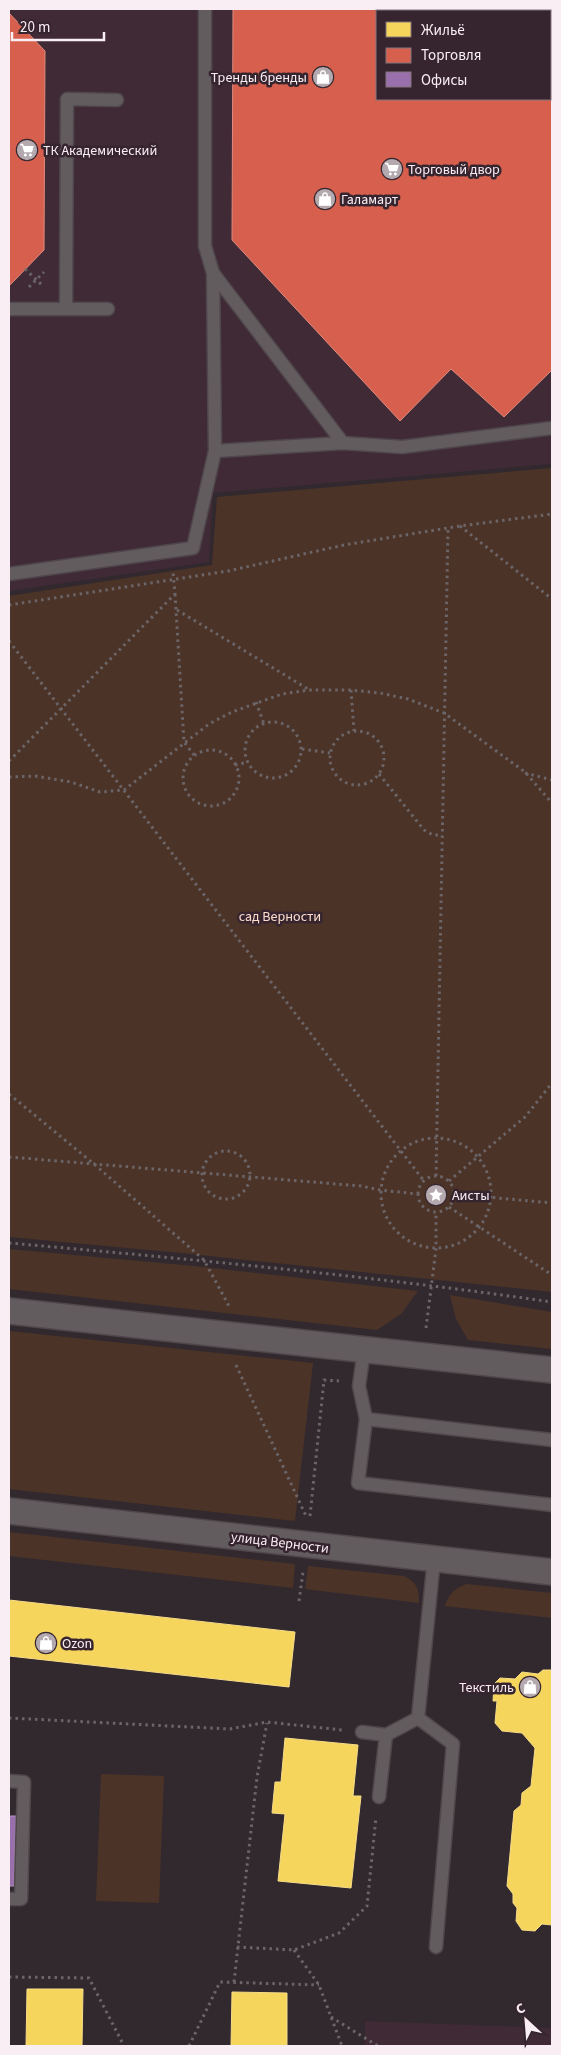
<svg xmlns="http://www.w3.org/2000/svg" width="561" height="2055" font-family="'Source Sans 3',sans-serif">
<rect width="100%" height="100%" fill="#32292e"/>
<path fill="#3f2a35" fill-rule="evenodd" d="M9 9H552V464L213 493 209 562 9 591ZM377 11H550V99H377Z
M365 2021 552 2028V2046H365Z"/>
<path fill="#4c3328" d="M552 468V1292L181 1253 9 1237V596L212 565 217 497Z
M9 1249 194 1266 418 1291 401 1314 377 1330 9 1289Z
M450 1295 552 1312V1349L468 1340 456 1319Z
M9 1331 313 1363 295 1521 9 1489Z
M9 1532 295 1564 293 1588 9 1556Z
M308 1566 404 1576C417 1583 419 1588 419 1603L305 1589Z
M466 1584 552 1593V1618L445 1606C449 1594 454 1589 466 1584Z
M101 1774 164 1776 159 1903 96 1901Z"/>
<path fill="#f6d55c" stroke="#f7dc89" d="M9 1600 295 1632 289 1687 9 1656Z
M543 1670H552V1925L542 1924 535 1931 522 1930 516 1921 517 1908 513 1903V1894L507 1886 514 1811 521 1805 522 1793 531 1786 535 1748 522 1733 502 1731 495 1723 497 1701H493L494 1684 500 1678 515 1679 522 1672 538 1674Z
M285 1738 358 1745 353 1796H361L351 1888 278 1881 285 1814 272 1813 275 1782H281Z
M27 1989H83L82 2046H26Z
M232 1992 287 1993V2046H231Z"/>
<path fill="#d6604d" stroke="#e08b7f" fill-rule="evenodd" d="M233 9H552V370L504 417 451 369 400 421 232 240ZM377 11H550V99H377Z
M9 13 45 51 44 250 9 286Z"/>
<path fill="#9970ab" stroke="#b696c1" d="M9 1816H16L14 1886H9Z"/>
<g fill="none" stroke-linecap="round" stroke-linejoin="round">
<g stroke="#4f474b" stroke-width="15">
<path id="lane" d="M213 273 343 443
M9 309H108
M66 309 67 99 117 100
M215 451 343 443 402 447 552 428
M9 574 193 548 215 451 213 273 205 246V9
M364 1350 359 1386 366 1419 358 1483 552 1505
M366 1419 552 1440
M418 1718 453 1744 436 1947
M362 1732 386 1735 418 1718 434 1559
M9 1781 24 1782 21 1899H9
M379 1797 386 1735"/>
</g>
<g stroke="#4f474b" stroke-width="28">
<path id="street" d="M9 1311 552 1370
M9 1511 552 1572"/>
</g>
<path stroke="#6b6568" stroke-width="3" stroke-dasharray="2.5 4" stroke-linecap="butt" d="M25 269 43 286
M29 287 44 272
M460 526 552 599
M175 594 184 742 194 755
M9 605 228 571 344 545 460 526 552 514
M177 610 308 689
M9 641 424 1181
M351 690 354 731
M256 702 264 724
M245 750a28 28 0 1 1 56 0a28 28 0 1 1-56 0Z
M330 758a27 27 0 1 1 54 0a27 27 0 1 1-54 0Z
M302 749 330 753
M183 778a28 28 0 1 1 56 0a28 28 0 1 1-56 0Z
M9 761 175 594 173 572
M235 765 248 762
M525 773 552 780
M379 774 424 830 433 835H442
M9 777 35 776 71 782 100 792 124 790 209 724 232 712 282 694 309 690H351L380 693 408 699 444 713 525 772 552 803
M9 1094 94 1164 204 1260 229 1306
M381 1193a55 55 0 1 1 110 0a55 55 0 1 1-110 0Z
M202 1175a24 24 0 1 1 48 0a24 24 0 1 1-48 0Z
M9 1157 361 1186 380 1190 418 1194
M436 1176 448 528
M418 1194a18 18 0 1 1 36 0a18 18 0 1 1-36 0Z
M449 1181 525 1117 552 1083
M454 1194 552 1203
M449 1207 552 1275
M9 1243C190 1259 372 1276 552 1302
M426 1328 436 1249V1212
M236 1365 306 1516
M310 1516 324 1380 339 1381
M299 1601 303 1572
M9 1718 230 1729 267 1722 342 1730
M237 1947 294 1950 339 1933 367 1906 376 1817
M294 1950 319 1985 342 2046
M9 1977 89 1978 124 2046
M234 1982 257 1777 267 1723
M331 2017 378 2046
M189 2046 220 1982 319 1985"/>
<use href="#lane" stroke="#635c5f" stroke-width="12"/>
<use href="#street" stroke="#635c5f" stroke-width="25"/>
</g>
<defs>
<g id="shop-disc" transform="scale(1.125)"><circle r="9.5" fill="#b3a9ae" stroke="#36252e"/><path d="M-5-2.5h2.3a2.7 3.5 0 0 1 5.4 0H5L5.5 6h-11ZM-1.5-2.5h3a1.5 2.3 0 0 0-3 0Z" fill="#fff"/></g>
<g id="supermarket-disc" transform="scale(1.125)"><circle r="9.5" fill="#b3a9ae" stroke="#36252e"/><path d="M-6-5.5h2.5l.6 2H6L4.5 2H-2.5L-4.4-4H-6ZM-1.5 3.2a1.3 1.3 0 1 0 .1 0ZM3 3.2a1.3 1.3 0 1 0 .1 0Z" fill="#fff"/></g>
<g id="sight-disc" transform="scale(1.125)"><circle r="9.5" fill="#b3a9ae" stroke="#36252e"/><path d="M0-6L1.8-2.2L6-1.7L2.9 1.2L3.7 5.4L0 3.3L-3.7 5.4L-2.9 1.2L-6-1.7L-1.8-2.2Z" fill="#fff"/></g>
</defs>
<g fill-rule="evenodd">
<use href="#shop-disc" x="323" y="77"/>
<use href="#supermarket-disc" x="27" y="150"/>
<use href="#supermarket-disc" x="392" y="169"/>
<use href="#shop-disc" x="325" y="199"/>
<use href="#sight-disc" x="436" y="1195"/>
<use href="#shop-disc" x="46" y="1643"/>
<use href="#shop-disc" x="530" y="1687"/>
</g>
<g text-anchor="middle" stroke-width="5" stroke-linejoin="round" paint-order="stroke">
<g font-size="14" fill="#f9eef3" stroke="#36252e" text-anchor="start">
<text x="307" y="82" text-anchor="end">Тренды бренды</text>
<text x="43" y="155">ТК Академический</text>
<text x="408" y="174">Торговый двор</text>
<text x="341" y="204">Галамарт</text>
<text x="452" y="1200">Аисты</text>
<text x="62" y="1648">Ozon</text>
<text x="514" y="1692" text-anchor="end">Текстиль</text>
</g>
<g font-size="14" fill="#fddccc" stroke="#36252e">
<text x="280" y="921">сад Верности</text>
</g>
<g font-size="14" fill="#f9eef3" stroke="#36252e">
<text transform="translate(280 1542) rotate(7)" y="5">улица Верности</text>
</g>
</g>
<rect width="561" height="2055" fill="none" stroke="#f9eef3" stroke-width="20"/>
<rect x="376" y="10" width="175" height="90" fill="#36252e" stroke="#84757d"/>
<rect x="386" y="22" width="25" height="15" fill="#f6d55c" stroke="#84757d"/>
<text x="421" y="35" font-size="15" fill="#f9eef3">Жильё</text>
<rect x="386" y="48" width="25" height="15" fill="#d6604d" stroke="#84757d"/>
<text x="421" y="60" font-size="15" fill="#f9eef3">Торговля</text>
<rect x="386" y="72" width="25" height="15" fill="#9970ab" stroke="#84757d"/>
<text x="421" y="85" font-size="15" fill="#f9eef3">Офисы</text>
<g transform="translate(526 2020) rotate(334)" stroke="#36252e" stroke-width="4" paint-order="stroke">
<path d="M0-4L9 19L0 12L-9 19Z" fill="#f9eef3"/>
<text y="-8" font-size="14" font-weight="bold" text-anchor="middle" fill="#f9eef3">С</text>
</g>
<path d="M12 32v8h92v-8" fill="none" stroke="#f9eef3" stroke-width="2.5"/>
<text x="20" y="32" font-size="15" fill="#f9eef3" stroke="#36252e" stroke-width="4" paint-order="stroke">20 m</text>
</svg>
